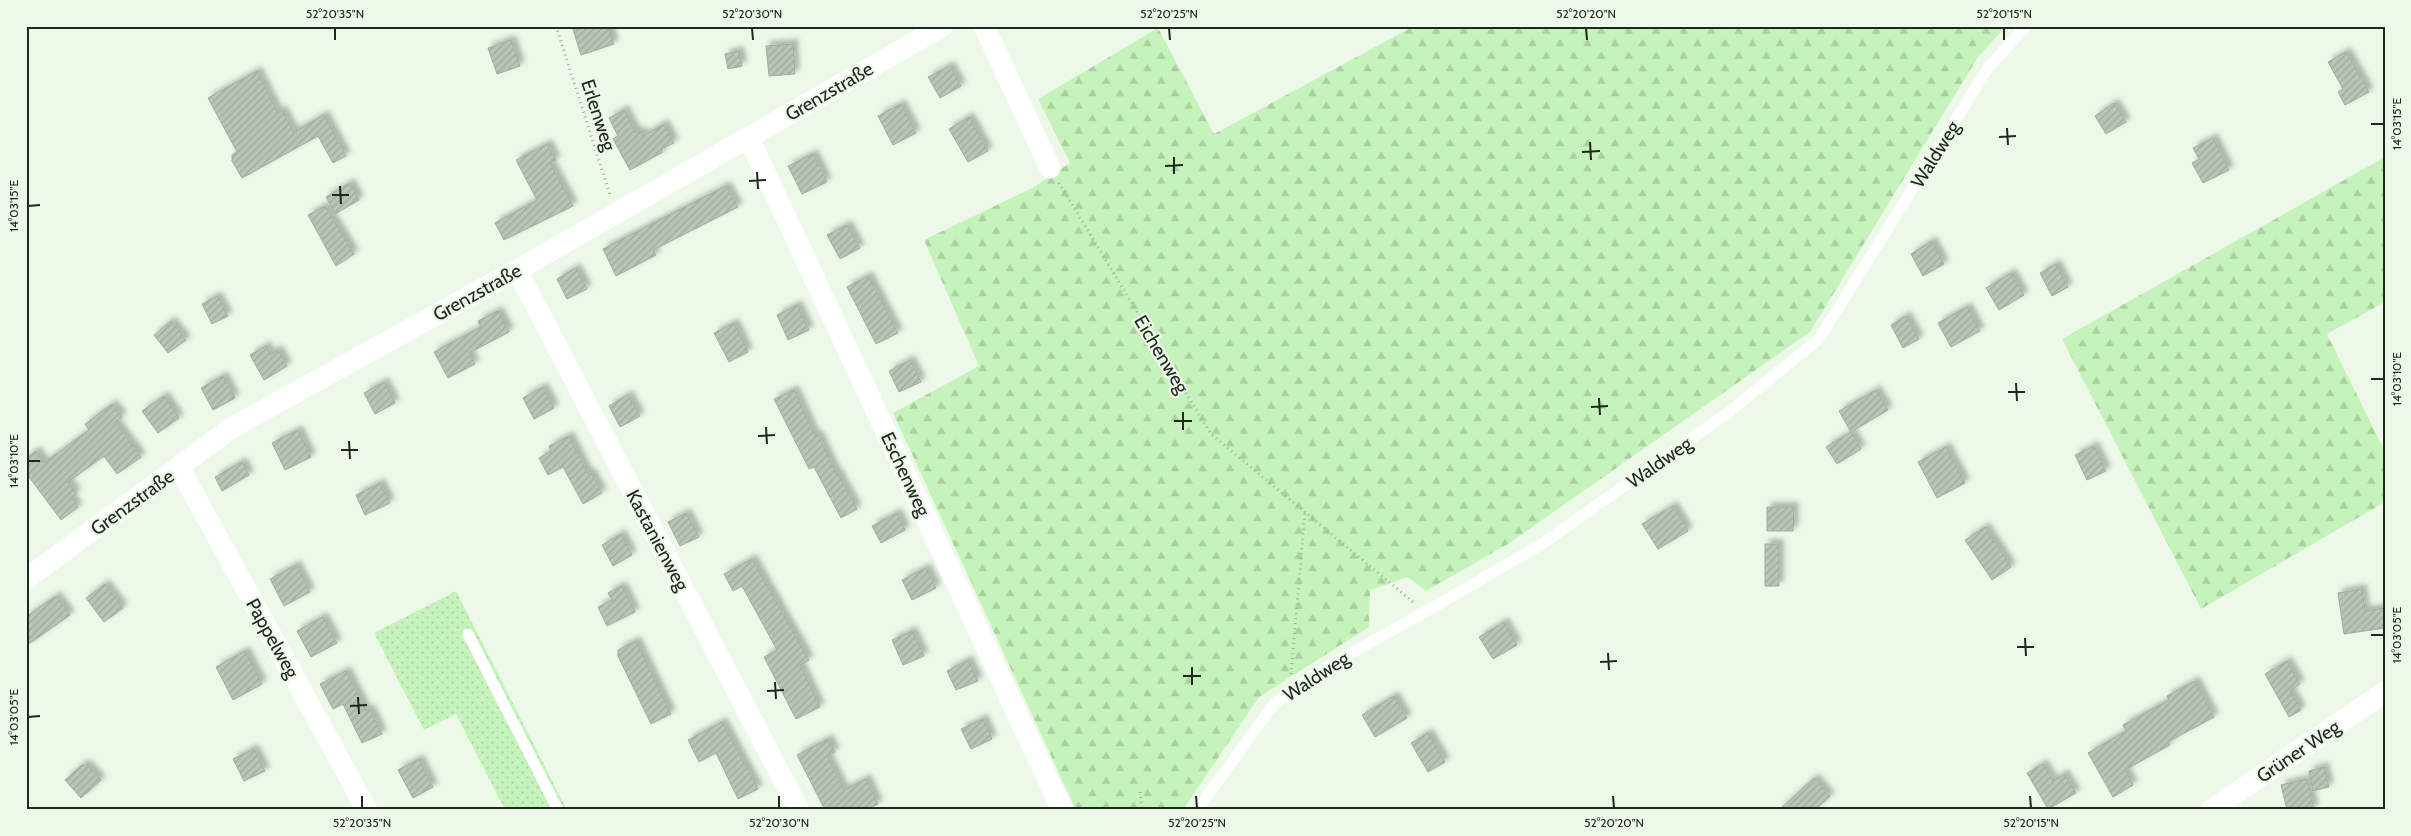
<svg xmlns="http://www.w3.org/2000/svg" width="2411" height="836" font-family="Cabin,sans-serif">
<defs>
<pattern id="forest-firs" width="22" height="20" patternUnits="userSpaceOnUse" patternTransform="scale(1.25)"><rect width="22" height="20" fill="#c6f3bb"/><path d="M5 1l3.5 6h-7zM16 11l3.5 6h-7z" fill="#aad0a0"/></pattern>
<pattern id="park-dots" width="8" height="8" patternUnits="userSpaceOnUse" patternTransform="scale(1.25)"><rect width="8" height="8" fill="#c6f3bb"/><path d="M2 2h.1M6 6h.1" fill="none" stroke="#aad0a0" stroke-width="1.8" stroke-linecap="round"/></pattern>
<pattern id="building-hatch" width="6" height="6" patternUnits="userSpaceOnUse" patternTransform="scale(1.25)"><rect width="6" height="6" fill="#b9c5b6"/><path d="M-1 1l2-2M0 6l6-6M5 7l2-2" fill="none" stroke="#9fa99c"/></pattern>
<filter id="shadow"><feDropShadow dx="4.5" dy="-4.5" stdDeviation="2.5" flood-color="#0004"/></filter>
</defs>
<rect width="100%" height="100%" fill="#ecf9e9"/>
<path fill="url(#forest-firs)" d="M1414 26H2006L1978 57 1810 332 1508 544 1426 591 1408 577 1370 590 1369 627 1259 697 1183 810H1076L893 413 979 366 924 240 1034 187 1070 163 1038 99 1158 28 1214 134Z
M2385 157V302L2327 334 2385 452V502L2201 609 2062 339Z"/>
<path fill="url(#park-dots)" d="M456 591 567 810H505L456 714 424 730 374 633Z"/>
<path fill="url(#building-hatch)" stroke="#a0ac9d" filter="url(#shadow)" d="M572 26H608L614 44 581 55Z
M511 40 520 66 497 74 488 48Z
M793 44 795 74 769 76 766 46Z
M739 51 742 66 728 69 725 54Z
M2346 52 2369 92 2345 105 2338 92 2343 89 2328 62Z
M950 66 961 86 940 98 928 77Z
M257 71 278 113 282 110 294 132 324 115 346 156 333 163 318 136 242 178 232 161V155L237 152 208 98Z
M2114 103 2126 122 2106 134 2095 116Z
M901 104 916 133 893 145 878 116Z
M624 110 636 133 641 131 643 136 664 124 674 143 661 149 663 152 630 170 613 139 618 136 609 118Z
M969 117 988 151 968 162 949 129Z
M2213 138 2229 170 2203 183 2192 163 2199 159 2193 148Z
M547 144 556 160 550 163 573 206 504 240 495 223 537 200 516 160Z
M813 154 827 182 802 194 788 166Z
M350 183 359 200 335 214 326 197Z
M726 186 738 207 653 250 656 255 616 276 603 249Z
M325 206 354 254 336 266 308 215Z
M847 225 860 248 840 259 827 235Z
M1932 241 1944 264 1923 276 1911 254Z
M2056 264 2068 287 2052 296 2040 273Z
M576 268 587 289 567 299 557 279Z
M2011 273 2024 295 1999 310 1986 288Z
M868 276 898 333 876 344 847 287Z
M217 296 228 316 212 324 202 304Z
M797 305 809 330 788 340 777 315Z
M1967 307 1980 331 1951 347 1938 323Z
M498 311 509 332 469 353 475 364 448 378 434 352 481 327 478 321Z
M1906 316 1919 339 1903 348 1891 325Z
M171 321 186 340 168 353 154 335Z
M734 323 748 352 729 362 714 333Z
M266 346 270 354 278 350 287 366 264 380 250 355Z
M910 360 921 382 899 392 889 371Z
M223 376 235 398 213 410 201 388Z
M384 382 395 403 375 414 364 393Z
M543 387 554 408 534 419 523 398Z
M794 390 815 436 818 435 837 475 838 474 857 509 841 518 814 467 809 469 774 399Z
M1876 390 1888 410 1851 432 1839 411Z
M628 395 640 416 620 427 609 406Z
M164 396 179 418 158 433 142 411Z
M112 404 122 417 115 422 141 457 117 474 104 456 68 482 76 493 71 498 78 507 61 520 26 473V458L36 451 44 463 89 430 85 424Z
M298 430 311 457 285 470 272 443Z
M1851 432 1861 449 1837 464 1826 447Z
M569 436 588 474 591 473 602 493 583 504 563 467 548 475 539 458 551 451 549 446Z
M2094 446 2106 471 2087 480 2075 455Z
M1946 447 1965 483 1937 498 1918 462Z
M242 462 249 475 222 491 215 477Z
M380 483 390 503 365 515 356 495Z
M1673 506 1688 531 1658 549 1642 524Z
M1767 507H1794L1793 531H1767Z
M686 513 699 537 680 546 668 522Z
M897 513 905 530 881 543 872 526Z
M1985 527 2011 567 1992 580 1965 540Z
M621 534 632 555 613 566 602 545Z
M1765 544H1779V586H1765Z
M752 559 809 660 800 665 820 707 796 719 764 657 777 650 742 586 733 591 724 574Z
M296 565 310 592 284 606 270 579Z
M926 568 936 588 912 600 902 580Z
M105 584 123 608 104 622 86 598Z
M622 586 635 612 607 626 598 607 612 600 608 593Z
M2362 589 2365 611 2385 608V628L2344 634 2338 593Z
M56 596 70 615 26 646V617Z
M323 617 337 643 311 657 297 631Z
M1504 622 1517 645 1493 659 1479 637Z
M912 631 924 656 903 665 892 640Z
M636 641 671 714 651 724 618 656V650Z
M245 651 262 684 233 700 216 667Z
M968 660 978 681 956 690 947 671Z
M2287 661 2300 684 2290 690 2301 710 2289 717 2265 674Z
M346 671 366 711 370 709 382 734 362 743 343 704 333 709 320 684Z
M2195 681 2214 717 2168 742 2170 745 2125 770 2133 785 2113 797 2088 753 2126 731 2123 725 2169 700 2167 696Z
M1394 696 1407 718 1375 737 1362 715Z
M983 719 992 739 971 749 961 729Z
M722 722 758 789 738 799 716 753 699 762 688 740Z
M1428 733 1445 762 1428 772 1411 743Z
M828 739 835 752 827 756 844 790 866 779 878 804 866 810H825L797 755Z
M254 749 265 771 244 781 233 759Z
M419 759 433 787 413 798 398 770Z
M2043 764 2053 781 2064 774 2076 793 2048 809 2027 773Z
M82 765H87L101 780 81 798 65 780Z
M2324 767 2329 787 2313 791 2309 771Z
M1814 778 1830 796 1815 810H1779Z
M2307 779 2314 810H2287L2281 785Z"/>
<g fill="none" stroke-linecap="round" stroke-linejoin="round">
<path stroke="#a1ab9e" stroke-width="3" stroke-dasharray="1 4" stroke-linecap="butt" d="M556 26 610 195
M1059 183 1211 434 1413 602
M1291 674 1305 513
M1140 792 1142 810"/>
<path stroke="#fff" stroke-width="11" d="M468 634 558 810
M1202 803 1274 704 1316 673 1425 612 1542 544 1729 412 1819 339 1988 68 2026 26"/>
<path stroke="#fff" stroke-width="21" d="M984 26 1050 168
M749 138 1062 810
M517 270 799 810
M179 467 367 810
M26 579 233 427 517 270 943 26
M2211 810 2385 692"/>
</g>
<path fill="none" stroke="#212620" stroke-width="2" d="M335 28V40M752 28 753 40M1169 28 1170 40M1586 28 1587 40M2004 28V40M2371 124H2384M2007 128 2008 145M1999 137 2016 136M1590 142 1591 160M1582 152 1600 151M1174 157V174M1165 166 1183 165M757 172 758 189M749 181 766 180M340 186 341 204M332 195H349M28 206 40 205M2371 379H2384M2016 383 2017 401M2008 392H2025M1599 398 1600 415M1591 407 1608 406M1183 412V430M1174 421H1192M766 427 767 444M758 436 775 435M349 441 350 459M341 450H358M28 461H40M2371 635H2384M2025 638 2026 656M2017 647H2034M1608 653 1609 670M1600 662 1617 661M1192 667V685M1183 676H1201M775 682 776 699M767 691 784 690M358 697 359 714M350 706 367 705M28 717 40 716M362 796V808M779 796V808M1196 796 1197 808M1613 796 1614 808M2030 796 2031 808"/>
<g text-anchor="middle" stroke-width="4.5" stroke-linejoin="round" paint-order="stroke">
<g font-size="19" fill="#212620" stroke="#ecf9e9">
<text transform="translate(829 91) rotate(-30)" y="7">Grenzstraße</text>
<text transform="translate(599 115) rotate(72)" y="7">Erlenweg</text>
<text transform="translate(1935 154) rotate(-58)" y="7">Waldweg</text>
<text transform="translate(477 292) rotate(-29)" y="7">Grenzstraße</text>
<text transform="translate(1162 354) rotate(59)" y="7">Eichenweg</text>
<text transform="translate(1659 462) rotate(-35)" y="7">Waldweg</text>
<text transform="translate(906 474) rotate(65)" y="7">Eschenweg</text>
<text transform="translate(132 502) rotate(-36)" y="7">Grenzstraße</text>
<text transform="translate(658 540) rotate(62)" y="7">Kastanienweg</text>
<text transform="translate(273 638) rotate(61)" y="7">Pappelweg</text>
<text transform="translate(1316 676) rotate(-33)" y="7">Waldweg</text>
<text transform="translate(2298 751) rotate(-34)" y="7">Grüner Weg</text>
</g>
</g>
<rect width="2411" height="836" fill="none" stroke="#ecf9e9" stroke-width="55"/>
<rect x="28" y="28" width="2356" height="780" fill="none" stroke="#212620" stroke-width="2"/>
<g font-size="12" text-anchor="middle" fill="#212620">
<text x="335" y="18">52°20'35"N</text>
<text x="752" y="18">52°20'30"N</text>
<text x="1169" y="18">52°20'25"N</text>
<text x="1586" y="18">52°20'20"N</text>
<text x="2004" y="18">52°20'15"N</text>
<text transform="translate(2397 124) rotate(-90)" y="4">14°03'15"E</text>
<text transform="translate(14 206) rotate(-90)" y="4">14°03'15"E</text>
<text transform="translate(2397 379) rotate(-90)" y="4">14°03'10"E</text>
<text transform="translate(14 461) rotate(-90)" y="4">14°03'10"E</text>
<text transform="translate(2397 635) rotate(-90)" y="4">14°03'05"E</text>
<text transform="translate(14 717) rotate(-90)" y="4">14°03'05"E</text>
<text x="362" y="827">52°20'35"N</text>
<text x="779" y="827">52°20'30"N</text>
<text x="1197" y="827">52°20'25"N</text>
<text x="1614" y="827">52°20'20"N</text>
<text x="2031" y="827">52°20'15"N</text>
</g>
</svg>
